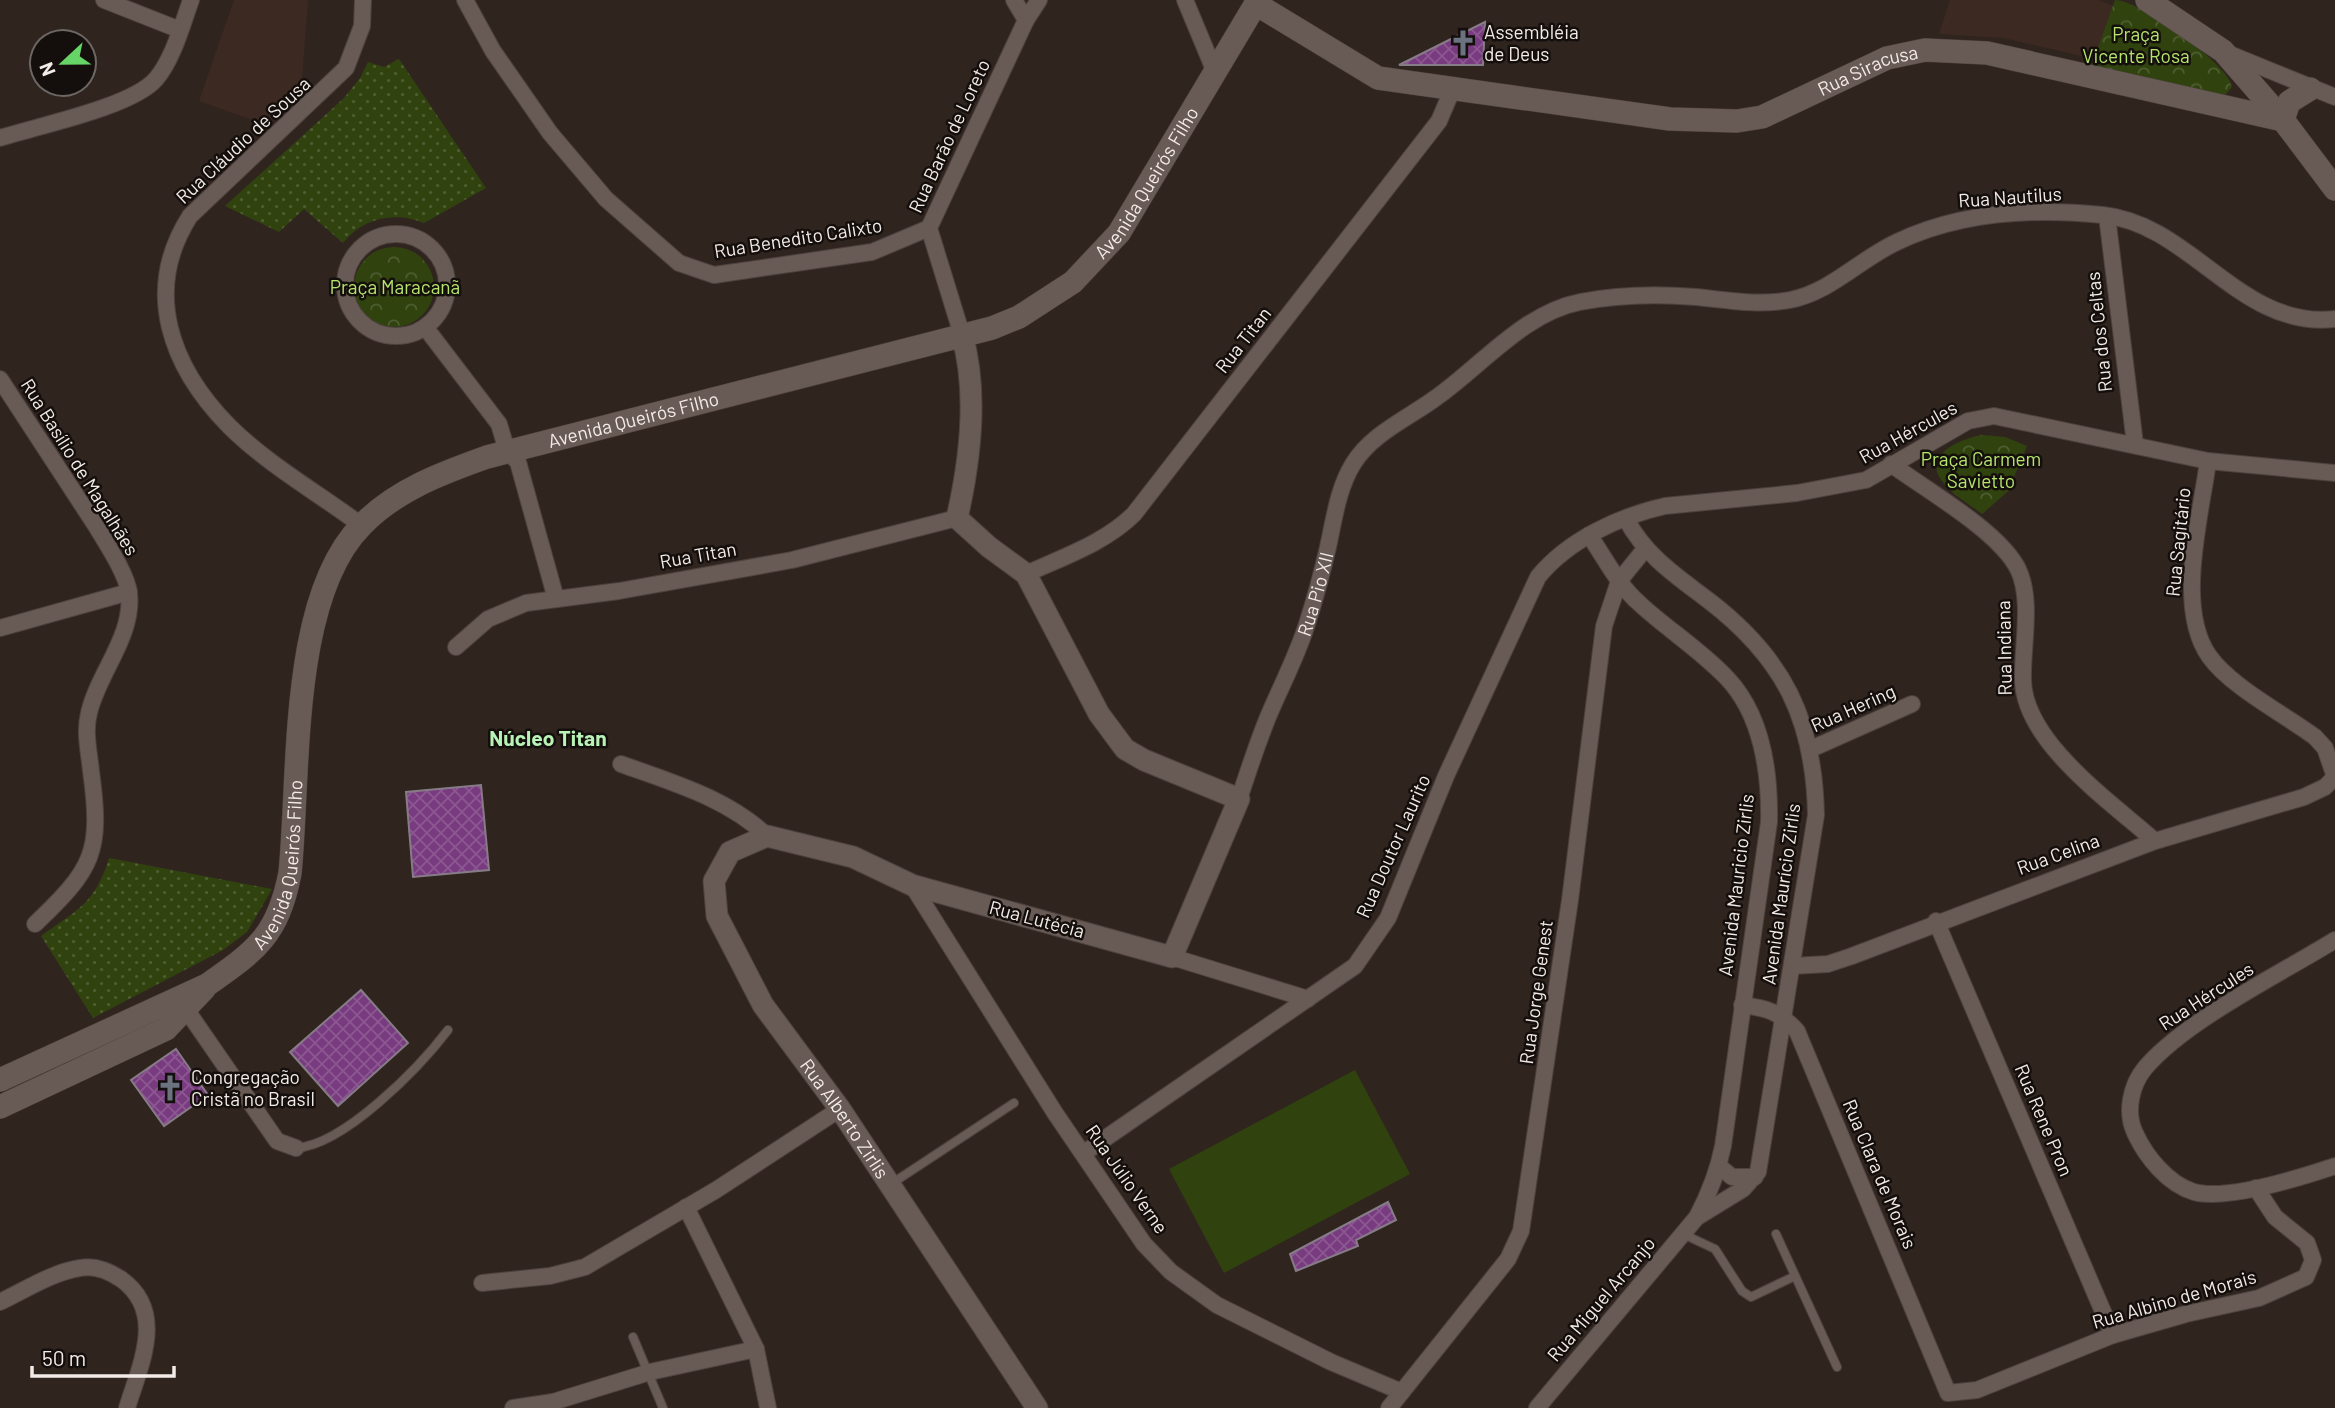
<svg xmlns="http://www.w3.org/2000/svg" width="2335" height="1408" font-family="Barlow,sans-serif">
<defs>
<pattern id="grass-dots" width="8" height="8" patternUnits="userSpaceOnUse" patternTransform="scale(1.75)"><rect width="8" height="8" fill="#30430e"/><path d="M2 2h.1M6 6h.1" fill="none" stroke="#4e5e31" stroke-width="1.8" stroke-linecap="round"/></pattern>
<pattern id="forest-crowns" width="20" height="18" patternUnits="userSpaceOnUse" patternTransform="scale(1.75)"><rect width="20" height="18" fill="#30430e"/><path d="M2 6a3 3 0 1 1 6 0M12 15a3 3 0 1 1 6 0" fill="none" stroke="#4e5e31"/></pattern>
<pattern id="building-cross-hatch" width="8" height="8" patternUnits="userSpaceOnUse" patternTransform="scale(1.75)"><rect width="8" height="8" fill="#793b80"/><path d="M0 0l8 8M0 8l8-8" fill="none" stroke="#8c5892"/></pattern>
</defs>
<rect width="100%" height="100%" fill="#30241f"/>
<path fill="#3c2a22" d="M234 0H308L301 91 264 124 199 101Z
M1950 0H2098L2113 6 2094 59 2004 38 1939 34Z"/>
<path fill="url(#grass-dots)" d="M399 59 486 188 424 223C395 211 362 218 343 243L304 209 279 232 225 206 344 98 360 78 368 62 384 67Z
M109 858 272 889 247 932 223 950 93 1018 41 936C77 910 95 904 109 858Z"/>
<path fill="url(#forest-crowns)" d="M2115 0C2139 0 2229 64 2232 87L2225 95 2091 67Z
M354 287a40 40 0 1 1 80 0a40 40 0 1 1-80 0Z
M1982 435 2005 437 2027 446 2011 484 2014 486 1982 514C1969 504 1948 492 1940 478 1924 453 1964 438 1982 435Z"/>
<path fill="#30430e" d="M1355 1070 1410 1174 1224 1273 1169 1169Z"/>
<path fill="url(#building-cross-hatch)" stroke="#867c87" stroke-width="2" d="M1485 22 1483 65H1399Z
M481 785 489 870 413 877 406 792Z
M361 990 408 1043 338 1106 290 1052Z
M176 1049 208 1095 164 1126 131 1080Z
M1388 1202 1396 1220 1356 1240 1358 1246 1296 1271 1290 1254Z"/>
<g fill="none" stroke-linecap="round" stroke-linejoin="round">
<g stroke="#4d423e" stroke-width="10">
<path id="service" d="M296 1148C344 1145 419 1068 448 1030
M891 1184 1014 1103
M1683 1234 1715 1249 1742 1291 1751 1297 1795 1276
M1776 1234 1837 1367
M633 1337 663 1408"/>
</g>
<g stroke="#4d423e" stroke-width="18">
<g id="minor">
<path d="M104 0 180 30"/>
<path d="M465 0 493 51 550 133 606 199 679 263 714 275 872 252 929 228"/>
<path d="M1014 0 1026 20"/>
<path d="M1185 0 1215 72"/>
<path d="M2227 53 2335 97"/>
<path d="M0 138C37 126 132 107 156 79 173 59 182 25 191 0"/>
<path d="M2107 216 2135 444"/>
<circle cx="396" cy="285" r="51"/>
<path d="M425 327 499 424 507 451 518 462 556 599"/>
<path d="M962 335 929 228 1026 20 1039 0"/>
<path d="M0 379C32 428 64 477 96 526 106 543 127 574 129 593 134 636 98 673 89 713 84 732 89 751 91 771 102 852 94 868 35 924"/>
<path d="M1891 464C1926 490 1999 531 2018 569 2033 600 2022 646 2023 680 2024 742 2111 802 2155 841"/>
<path d="M1626 519C1646 556 1675 575 1708 600 1784 658 1814 719 1816 815L1758 1172 1743 1189 1699 1216"/>
<path d="M361 525C318 493 267 464 229 426 171 367 142 291 190 216L346 68 362 26 363 0"/>
<path d="M1026 574C1063 557 1105 543 1134 514L1439 121 1453 88"/>
<path d="M0 628 129 592"/>
<path d="M456 647 488 619 526 603 619 591 792 560 957 518"/>
<path d="M1811 749 1912 704"/>
<path d="M621 764C673 783 727 798 767 836"/>
<path id="s1" d="M1239 799C1248 772 1257 744 1268 717 1281 686 1297 656 1307 624 1315 599 1322 573 1328 547 1334 520 1338 488 1353 464 1372 433 1409 418 1437 397 1482 365 1524 313 1580 302 1616 295 1660 294 1696 297 1726 300 1759 306 1790 300 1831 292 1860 259 1897 242 1960 212 2035 208 2103 215 2191 224 2241 330 2335 319"/>
<path d="M912 885 1055 1113 1144 1244 1171 1272 1217 1305 1331 1362 1402 1392"/>
<path d="M1936 921 2113 1335"/>
<path d="M2335 940C2280 974 2186 1020 2145 1068 2131 1085 2125 1112 2135 1133 2146 1157 2168 1184 2194 1192 2227 1201 2302 1177 2335 1166"/>
<path d="M1172 957 1308 999"/>
<path d="M1792 966 1828 964 1852 956 2155 841 2304 797 2325 787 2335 777 2325 748 2315 737C2284 714 2231 687 2209 656 2175 607 2201 516 2208 461"/>
<path d="M181 1002 277 1141 296 1148"/>
<path d="M1742 1005C1767 1008 1780 1012 1797 1031L1948 1393 1977 1390 2113 1335 2186 1314 2259 1298 2306 1277 2313 1260 2307 1243 2275 1217 2256 1188"/>
<path d="M1084 1153 1355 966 1388 918 1446 776 1538 577C1568 540 1620 516 1665 506L1797 493 1866 480 1968 421 1994 416 2208 461 2335 473"/>
<path d="M1719 1166 1732 1177H1755"/>
<path d="M686 1207 756 1349 768 1408"/>
<path d="M482 1283 550 1276 585 1267 716 1190 840 1109"/>
<path d="M0 1302C25 1290 53 1272 80 1268 94 1265 109 1271 121 1279 167 1312 140 1365 127 1408"/>
<path d="M513 1408 553 1402 650 1372 756 1349"/>
<path d="M1389 1408 1508 1259 1521 1231 1570 900 1604 626 1619 581 1645 549"/>
<path d="M1537 1408 1697 1217C1709 1194 1718 1171 1723 1146L1769 822C1770 773 1762 714 1726 677 1699 649 1667 629 1640 604 1618 585 1605 558 1589 535"/>
</g>
</g>
<g stroke="#4d423e" stroke-width="23">
<g id="tertiary">
<path id="s2" d="M962 335C978 391 970 461 957 518L989 547 1026 574 1099 714 1125 749 1144 760 1239 799 1172 957 912 885 853 857 767 836 730 852 714 881 717 916 763 1005 840 1109 1037 1408"/>
</g>
</g>
<g stroke="#4d423e" stroke-width="24">
<g id="secondary">
<path d="M2147 0 2223 51 2283 120 2335 189"/>
<path id="s3" d="M1256 4 1378 78 1670 119 1737 121 1762 117 1887 58 1925 50 1987 53 2283 120"/>
<path d="M2283 120 2289 102 2310 89"/>
<path id="s4" d="M0 1080 207 985C257 950 278 935 290 873 300 775 289 598 362 525 396 490 442 473 487 457L992 328 1019 317 1073 282 1119 233 1258 0"/>
<path d="M0 1107 166 1029 204 989"/>
</g>
</g>
<use href="#service" stroke="#685a54" stroke-width="8"/>
<use href="#minor" stroke="#685a54" stroke-width="16"/>
<use href="#tertiary" stroke="#685a54" stroke-width="21"/>
<use href="#secondary" stroke="#685a54" stroke-width="23"/>
</g>
<defs>
<g id="church-bare" transform="scale(2.1)"><path d="M-1.2-6h2.4v3.5h3.3v2.4h-3.3V6h-2.4V-.1h-3.3v-2.4h3.3Z" fill="#6b7280" stroke="#140f0c" stroke-width="2.5" paint-order="stroke"/></g>
</defs>
<g fill-rule="evenodd">
<use href="#church-bare" x="1463" y="43"/>
<use href="#church-bare" x="170" y="1088"/>
</g>
<g text-anchor="middle" stroke-width="5" stroke-linejoin="round" paint-order="stroke">
<g font-size="19" fill="#f3ebe7" stroke="#140f0c" text-anchor="start">
<text x="1484" y="39">Assembléia<tspan x="1484" dy="22">de Deus</tspan></text>
<text x="191" y="1084">Congregação<tspan x="191" dy="22">Cristã no Brasil</tspan></text>
</g>
<g font-size="19" fill="#b6e56d" stroke="#140f0c">
<text x="2136" y="41">Praça<tspan x="2136" dy="22">Vicente Rosa</tspan></text>
<text x="395" y="294">Praça Maracanã</text>
<text x="1981" y="466">Praça Carmem<tspan x="1981" dy="22">Savietto</tspan></text>
</g>
<g font-size="19" fill="#f3ebe7" stroke="#140f0c">
<text dy="7" stroke="none"><textPath href="#s3" startOffset="646">Rua Siracusa</textPath></text>
<text transform="translate(949 136) rotate(-65)" y="7">Rua Barão de Loreto</text>
<text transform="translate(243 140) rotate(-43)" y="7">Rua Cláudio de Sousa</text>
<text dy="7" stroke="none"><textPath href="#s4" startOffset="1617">Avenida Queirós Filho</textPath></text>
<text transform="translate(2010 197) rotate(-4)" y="7">Rua Nautilus</text>
<text transform="translate(798 238) rotate(-9)" y="7">Rua Benedito Calixto</text>
<text transform="translate(2099 332) rotate(-96)" y="7">Rua dos Celtas</text>
<text transform="translate(1243 340) rotate(-52)" y="7">Rua Titan</text>
<text dy="7" stroke="none"><textPath href="#s4" startOffset="1029">Avenida Queirós Filho</textPath></text>
<text transform="translate(1908 432) rotate(-29)" y="7">Rua Hércules</text>
<text transform="translate(80 467) rotate(58)" y="7">Rua Basílio de Magalhães</text>
<text transform="translate(2178 542) rotate(-84)" y="7">Rua Sagitário</text>
<text transform="translate(698 555) rotate(-10)" y="7">Rua Titan</text>
<text dy="7" stroke="none"><textPath href="#s1" startOffset="219">Rua Pio XII</textPath></text>
<text transform="translate(2004 648) rotate(-91)" y="7">Rua Indiana</text>
<text transform="translate(1853 708) rotate(-24)" y="7">Rua Hering</text>
<text transform="translate(1393 846) rotate(-66)" y="7">Rua Doutor Laurito</text>
<text transform="translate(2058 854) rotate(-20)" y="7">Rua Celina</text>
<text dy="7" stroke="none"><textPath href="#s4" startOffset="378">Avenida Queirós Filho</textPath></text>
<text transform="translate(1736 885) rotate(-83)" y="7">Avenida Mauricio Zirlis</text>
<text transform="translate(1781 894) rotate(-82)" y="7">Avenida Maurício Zirlis</text>
<text transform="translate(1037 919) rotate(15)" y="7">Rua Lutécia</text>
<text transform="translate(1536 992) rotate(-82)" y="7">Rua Jorge Genest</text>
<text transform="translate(2206 996) rotate(-33)" y="7">Rua Hércules</text>
<text dy="7" stroke="none"><textPath href="#s2" startOffset="1544">Rua Alberto Zirlis</textPath></text>
<text transform="translate(2044 1120) rotate(67)" y="7">Rua Rene Pron</text>
<text transform="translate(1880 1174) rotate(67)" y="7">Rua Clara de Morais</text>
<text transform="translate(1127 1179) rotate(55)" y="7">Rua Júlio Verne</text>
<text transform="translate(1601 1299) rotate(-50)" y="7">Rua Miguel Arcanjo</text>
<text transform="translate(2174 1299) rotate(-16)" y="7">Rua Albino de Morais</text>
</g>
<g font-size="21" font-weight="bold" fill="#b8f2b6" stroke="#140f0c">
<text x="548" y="746">Núcleo Titan</text>
</g>
</g>
<g transform="translate(63 63) rotate(248)"><circle r="33" fill="#140f0c" stroke="#6d6764" stroke-width="2"/>
<path d="M0-5L12 26L0 18L-12 26Z" fill="#66d467"/>
<text y="-10" font-size="19" font-weight="bold" text-anchor="middle" fill="#f3ebe7">N</text>
</g>
<path d="M32 1366v10h142v-10" fill="none" stroke="#f3ebe7" stroke-width="3.5"/>
<text x="42" y="1366" font-size="21" fill="#f3ebe7" stroke="#140f0c" stroke-width="5" paint-order="stroke">50 m</text>
</svg>
